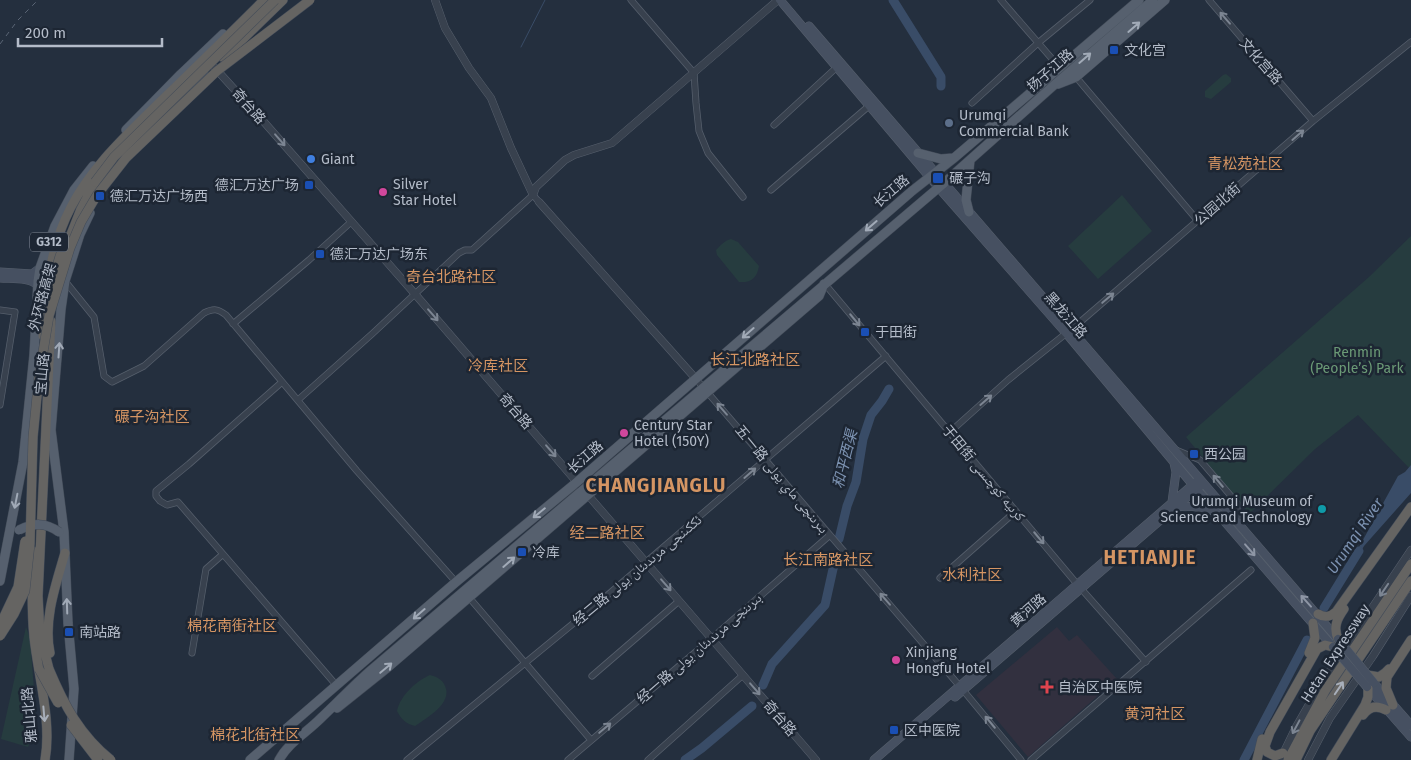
<svg xmlns="http://www.w3.org/2000/svg" width="1411" height="760" font-family="'Fira Sans','Noto Naskh Arabic','Noto Sans SC',sans-serif">
<rect width="100%" height="100%" fill="#242f3e"/>
<path fill="#32303f" d="M1057 627 1069 641 1077 635 1117 679 1028 757 976 695Z"/>
<path fill="#263c3f" d="M1226 74 1231 78V82L1211 99 1205 97V91L1223 75Z
M1122 195 1152 231 1098 279 1068 246Z
M1411 236V470L1358 415 1315 449 1249 514 1186 437 1369 277Z
M731 239 738 242 759 266C757 278 751 283 739 282L717 255 716 250C721 245 724 241 731 239Z
M26 627 30 638 37 728 28 747 1 739Z
M430 675C437 677 442 679 445 686 453 703 427 718 415 726 406 724 401 719 397 711 400 696 416 681 430 675Z"/>
<path fill="#394c67" d="M1411 465V493L1364 546 1355 562 1352 560 1398 476 1405 472Z"/>
<g fill="none" stroke-linecap="round" stroke-linejoin="round">
<path stroke="#394c67" stroke-width="1" d="M521 47 545 0"/>
<path stroke="#394c67" stroke-width="9" d="M893 0 941 77V86
M839 539 847 506 856 482 863 439 871 415 882 401 889 389
M1324 608 1359 551
M763 685 772 664 825 605 835 560
M685 760 702 748 752 706
M1244 760 1307 640"/>
<g stroke="#565f6c" stroke-width="7">
<path id="minor" d="M631 0 694 73 696 103 699 131 708 153 743 197
M1001 0 1060 68
M1209 0 1313 121
M1076 77 1198 221
M972 103 1038 43 1090 0
M774 125 837 67
M771 190 870 105
M65 281 94 317 104 376 112 382 144 366 204 313C214 308 218 309 226 315L357 471 456 582
M824 283 1077 584 1146 662
M0 310 15 312 0 405
M233 324 309 260 351 222
M696 379 963 690 1021 760
M282 382 189 464 156 491V496L160 501 167 505 178 502 337 686
M298 400 372 334 459 253 465 250H472L533 195 539 202
M950 432 1008 380 1079 323 1313 121 1411 42
M1176 450 1200 460 1237 503V523
M940 578 1016 511
M467 595 591 740
M192 653 206 569 222 555
M592 676 679 601
M407 760 603 599 886 356
M568 760 711 639 830 535
M648 760 743 675
M1031 760 1251 570"/>
</g>
<g stroke="#565f6c" stroke-width="8">
<path id="tertiary" d="M435 0 445 28 469 68 491 98 511 148 533 195
M215 68 264 122 415 294 816 760
M533 195 536 187 565 160 574 155 612 143 778 0
M539 202 696 379
M1280 760 1296 727 1319 687 1411 550
M1308 760 1330 718 1373 656 1411 596"/>
</g>
<g stroke="#565f6c" stroke-width="9">
<path id="secondary" d="M780 0 938 187 1066 333 1193 485 1333 647
M809 26 1337 638
M0 272 32 274 40 268
M0 278C11 279 31 277 38 286
M1172 502 1176 472 1174 463
M1176 507C1191 505 1202 507 1216 512
M1374 683 1411 725
M1367 687 1411 737
M955 697 1200 486
M874 760 1196 482"/>
</g>
<g stroke="#414a57" stroke-width="10">
<path id="primary" d="M1058 84 1076 77 1165 0
M177 104 204 74
M126 130 181 74 223 34
M918 153 941 159 953 158
M969 212 966 200 970 160
M0 581 23 462 34 355 38 281 40 268 55 226 74 190 93 166
M337 708 387 668 819 296 824 284
M69 760 74 689 68 623 64 532 51 430 61 309 65 281 80 234 90 213
M250 760 456 582 577 482 912 191 954 158 1139 0
M279 760C288 743 306 733 320 719 337 703 353 686 370 671L944 183 1053 86 1153 0"/>
</g>
<g stroke="#434c59" stroke-width="10">
<path id="trunk" d="M222 57 244 38 283 0
M66 247 81 209 95 182
M43 336C45 292 50 247 71 207 93 165 128 134 161 101 196 67 230 34 264 0
M33 551C32 580 31 608 34 637 38 676 52 721 45 760
M1318 614C1325 618 1330 617 1336 612L1411 507
M1338 639C1333 627 1337 619 1344 609
M50 653C43 620 56 584 65 553
M1309 653 1315 638 1313 623
M49 669 40 634 38 596 51 321
M1367 675 1379 677 1385 673 1389 669
M1393 705 1386 688 1387 677 1411 640
M1363 715C1369 706 1377 705 1386 710
M1283 753 1275 756 1267 752 1265 746 1270 732 1317 649 1325 645 1333 647
M1257 760 1262 739
M1288 760 1325 691 1411 564
M1296 760 1310 731 1411 581
M1331 760 1365 705 1368 697V688"/>
</g>
<use href="#minor" stroke="#38414e" stroke-width="5.5"/>
<use href="#tertiary" stroke="#38414e" stroke-width="7"/>
<use href="#secondary" stroke="#465061" stroke-width="8"/>
<use href="#primary" stroke="#56606e" stroke-width="9"/>
<use href="#trunk" stroke="#656462" stroke-width="9"/>
<path stroke="#5a6575" stroke-width="1" stroke-dasharray="5 5" stroke-linecap="butt" d="M0 44 18 20 38 0"/>
<g stroke="#565f6c" stroke-width="9" stroke-linecap="butt">
<path id="secondary-bridge" d="M1338 639 1374 683
M1333 647 1367 687"/>
</g>
<g stroke="#414a57" stroke-width="10" stroke-linecap="butt">
<path id="primary-bridge" d="M19 530C34 523 45 522 59 532"/>
</g>
<g stroke="#434c59" stroke-width="10" stroke-linecap="butt">
<path id="trunk-bridge" d="M95 182 114 157 275 0
M48 297 60 256 67 241
M0 625 18 587 25 541
M0 636 14 614 25 591 30 544 33 437 39 376 49 316 70 248 81 222 97 195 126 158 217 71 310 0
M39 669 58 703
M49 669C64 705 80 735 111 760
M71 725 98 760"/>
</g>
<use href="#secondary-bridge" stroke="#465061" stroke-width="8"/>
<use href="#primary-bridge" stroke="#56606e" stroke-width="9"/>
<use href="#trunk-bridge" stroke="#656462" stroke-width="9"/>
</g>
<defs><path id="oneway-shaft" d="M-6 0H5M1.5-3L5.5 0L1.5 3" fill="none" stroke-width="1.6" stroke-linecap="round" stroke-linejoin="round" transform="scale(1.25)"/></defs>
<g stroke="#7c8592">
<use href="#oneway-shaft" transform="translate(1225 18) rotate(-131)"/>
<use href="#oneway-shaft" transform="translate(1298 135) rotate(-41)"/>
<use href="#oneway-shaft" transform="translate(280 140) rotate(49)"/>
<use href="#oneway-shaft" transform="translate(1108 298) rotate(-40)"/>
<use href="#oneway-shaft" transform="translate(433 315) rotate(49)"/>
<use href="#oneway-shaft" transform="translate(855 320) rotate(50)"/>
<use href="#oneway-shaft" transform="translate(986 400) rotate(-41)"/>
<use href="#oneway-shaft" transform="translate(722 409) rotate(-131)"/>
<use href="#oneway-shaft" transform="translate(551 451) rotate(49)"/>
<use href="#oneway-shaft" transform="translate(750 473) rotate(-41)"/>
<use href="#oneway-shaft" transform="translate(1218 481) rotate(-130)"/>
<use href="#oneway-shaft" transform="translate(1039 538) rotate(50)"/>
<use href="#oneway-shaft" transform="translate(666 585) rotate(49)"/>
<use href="#oneway-shaft" transform="translate(1384 590) rotate(124)"/>
<use href="#oneway-shaft" transform="translate(885 599) rotate(-131)"/>
<use href="#oneway-shaft" transform="translate(755 689) rotate(49)"/>
<use href="#oneway-shaft" transform="translate(990 722) rotate(-130)"/>
<use href="#oneway-shaft" transform="translate(1296 727) rotate(118)"/>
<use href="#oneway-shaft" transform="translate(605 728) rotate(-40)"/>
</g>
<g stroke="#a1aab7">
<use href="#oneway-shaft" transform="translate(1134 27) rotate(-41)"/>
<use href="#oneway-shaft" transform="translate(1085 58) rotate(-41)"/>
<use href="#oneway-shaft" transform="translate(871 226) rotate(139)"/>
<use href="#oneway-shaft" transform="translate(748 333) rotate(139)"/>
<use href="#oneway-shaft" transform="translate(59 350) rotate(-86)"/>
<use href="#oneway-shaft" transform="translate(16 501) rotate(101)"/>
<use href="#oneway-shaft" transform="translate(539 513) rotate(141)"/>
<use href="#oneway-shaft" transform="translate(509 562) rotate(-41)"/>
<use href="#oneway-shaft" transform="translate(67 606) rotate(-92)"/>
<use href="#oneway-shaft" transform="translate(419 614) rotate(139)"/>
<use href="#oneway-shaft" transform="translate(386 668) rotate(-40)"/>
</g>
<g stroke="#8e96a5">
<use href="#oneway-shaft" transform="translate(1250 550) rotate(49)"/>
<use href="#oneway-shaft" transform="translate(1306 601) rotate(-132)"/>
</g>
<g stroke="#a8afba">
<use href="#oneway-shaft" transform="translate(1339 688) rotate(-56)"/>
<use href="#oneway-shaft" transform="translate(44 714) rotate(85)"/>
</g>
<g fill="#1a4fb4" stroke="#1d2633" stroke-width="2">
<rect x="1109" y="45" width="10" height="10" rx="2.5"/>
<rect x="932" y="172" width="12" height="12" rx="2.5"/>
<rect x="304" y="180" width="10" height="10" rx="2.5"/>
<rect x="95" y="191" width="10" height="10" rx="2.5"/>
<rect x="315" y="249" width="10" height="10" rx="2.5"/>
<rect x="860" y="327" width="10" height="10" rx="2.5"/>
<rect x="1189" y="449" width="10" height="10" rx="2.5"/>
<rect x="517" y="547" width="10" height="10" rx="2.5"/>
<rect x="64" y="627" width="10" height="10" rx="2.5"/>
<rect x="889" y="725" width="10" height="10" rx="2.5"/>
</g>
<circle fill="#5c6f8a" stroke="#1d2633" stroke-width="2" cx="949" cy="123" r="5"/>
<circle fill="#3f7fe0" stroke="#1d2633" stroke-width="2" cx="311" cy="159" r="5"/>
<g fill="#d1479c" stroke="#1d2633" stroke-width="2">
<circle cx="383" cy="192" r="5"/>
<circle cx="624" cy="433" r="5"/>
<circle cx="896" cy="660" r="5"/>
</g>
<circle fill="#0f9aa8" stroke="#1d2633" stroke-width="2" cx="1322" cy="509" r="5"/>
<path fill="#e0444e" stroke="#1d2633" stroke-width="2" d="M1044.5 679.5h5v5h5v5h-5v5h-5v-5h-5v-5h5z"/>
<g text-anchor="middle" stroke-width="5" stroke-linejoin="round" paint-order="stroke">
<rect fill="#1d2633" stroke="#878f9c" stroke-width="1" x="30" y="232.5" width="38" height="19" rx="4"/>
<g font-size="12" font-weight="bold" fill="#b4bcc9">
<text x="49" y="246">G312</text>
</g>
<g font-size="14" fill="#b4bcc9" stroke="#1d2633" text-anchor="start">
<text x="1124" y="55">文化宫</text>
<text x="959" y="120">Urumqi<tspan x="959" dy="16">Commercial Bank</tspan></text>
<text x="321" y="164">Giant</text>
<text x="949" y="183">碾子沟</text>
<text x="393" y="189">Silver<tspan x="393" dy="16">Star Hotel</tspan></text>
<text x="299" y="190" text-anchor="end">德汇万达广场</text>
<text x="110" y="201">德汇万达广场西</text>
<text x="330" y="259">德汇万达广场东</text>
<text x="875" y="337">于田街</text>
<text x="634" y="430">Century Star<tspan x="634" dy="16">Hotel (150Y)</tspan></text>
<text x="1204" y="459">西公园</text>
<text x="1312" y="506" text-anchor="end">Urumqi Museum of<tspan x="1312" dy="16">Science and Technology</tspan></text>
<text x="532" y="557">冷库</text>
<text x="79" y="637">南站路</text>
<text x="906" y="657">Xinjiang<tspan x="906" dy="16">Hongfu Hotel</tspan></text>
<text x="1058" y="692">自治区中医院</text>
<text x="904" y="735">区中医院</text>
</g>
<g font-size="14" fill="#b4bcc9" stroke="#1d2633">
<text transform="translate(1261 61) rotate(49)" y="5">文化宫路</text>
<text transform="translate(1050 70) rotate(-41)" y="5">扬子江路</text>
<text transform="translate(249 106) rotate(48)" y="5">奇台路</text>
<text transform="translate(891 191) rotate(-40)" y="5">长江路</text>
<text transform="translate(1217 204) rotate(-41)" y="5">公园北街</text>
<text transform="translate(42 297) rotate(-75)" y="5">外环路高架</text>
<text transform="translate(1066 315) rotate(49)" y="5">黑龙江路</text>
<text transform="translate(42 374) rotate(-85)" y="5">宝山路</text>
<text transform="translate(516 411) rotate(49)" y="5">奇台路</text>
<text transform="translate(585 457) rotate(-41)" y="5">长江路</text>
<text transform="translate(984 473) rotate(50)" y="5">于田街 كرىيە كوچىسى</text>
<text transform="translate(782 479) rotate(50)" y="5">五一路 بىرىنچى ماي يولى</text>
<text transform="translate(637 570) rotate(-40)" y="5">经二路 ئككىنجى مرىدىئان يولى</text>
<text transform="translate(1028 610) rotate(-41)" y="5">黄河路</text>
<text transform="translate(699 648) rotate(-41)" y="5">经一路 بىرىنجى مرىدىئان يولى</text>
<text transform="translate(1335 653) rotate(-57)" y="5">Hetan Expressway</text>
<text transform="translate(29 715) rotate(-95)" y="5">雅山北路</text>
<text transform="translate(780 718) rotate(49)" y="5">奇台路</text>
</g>
<g font-size="14" fill="#6b9a76" stroke="#1d2633">
<text x="1357" y="357">Renmin<tspan x="1357" dy="16">(People’s) Park</tspan></text>
</g>
<g font-size="15" fill="#d59563" stroke="#1d2633">
<text x="1245" y="169">青松苑社区</text>
<text x="451" y="282">奇台北路社区</text>
<text x="755" y="365">长江北路社区</text>
<text x="498" y="371">冷库社区</text>
<text x="152" y="422">碾子沟社区</text>
<text x="607" y="538">经二路社区</text>
<text x="828" y="565">长江南路社区</text>
<text x="972" y="580">水利社区</text>
<text x="232" y="631">棉花南街社区</text>
<text x="1155" y="719">黄河社区</text>
<text x="255" y="740">棉花北街社区</text>
</g>
<g font-size="15" font-style="italic" fill="#7c92b1" stroke="#1d2633">
<text transform="translate(845 459) rotate(-76)" y="5">和平西渠</text>
<text transform="translate(1355 536) rotate(-56)" y="5">Urumqi River</text>
</g>
<g font-size="19" font-weight="bold" letter-spacing="1" fill="#d59563" stroke="#1d2633">
<text x="656" y="492">CHANGJIANGLU</text>
<text x="1150" y="564">HETIANJIE</text>
</g>
</g>
<path d="M18 38v8h144v-8" fill="none" stroke="#b4bcc9" stroke-width="2.5"/>
<text x="25" y="38" font-size="15" fill="#b4bcc9" stroke="#1d2633" stroke-width="4" paint-order="stroke">200 m</text>
</svg>
